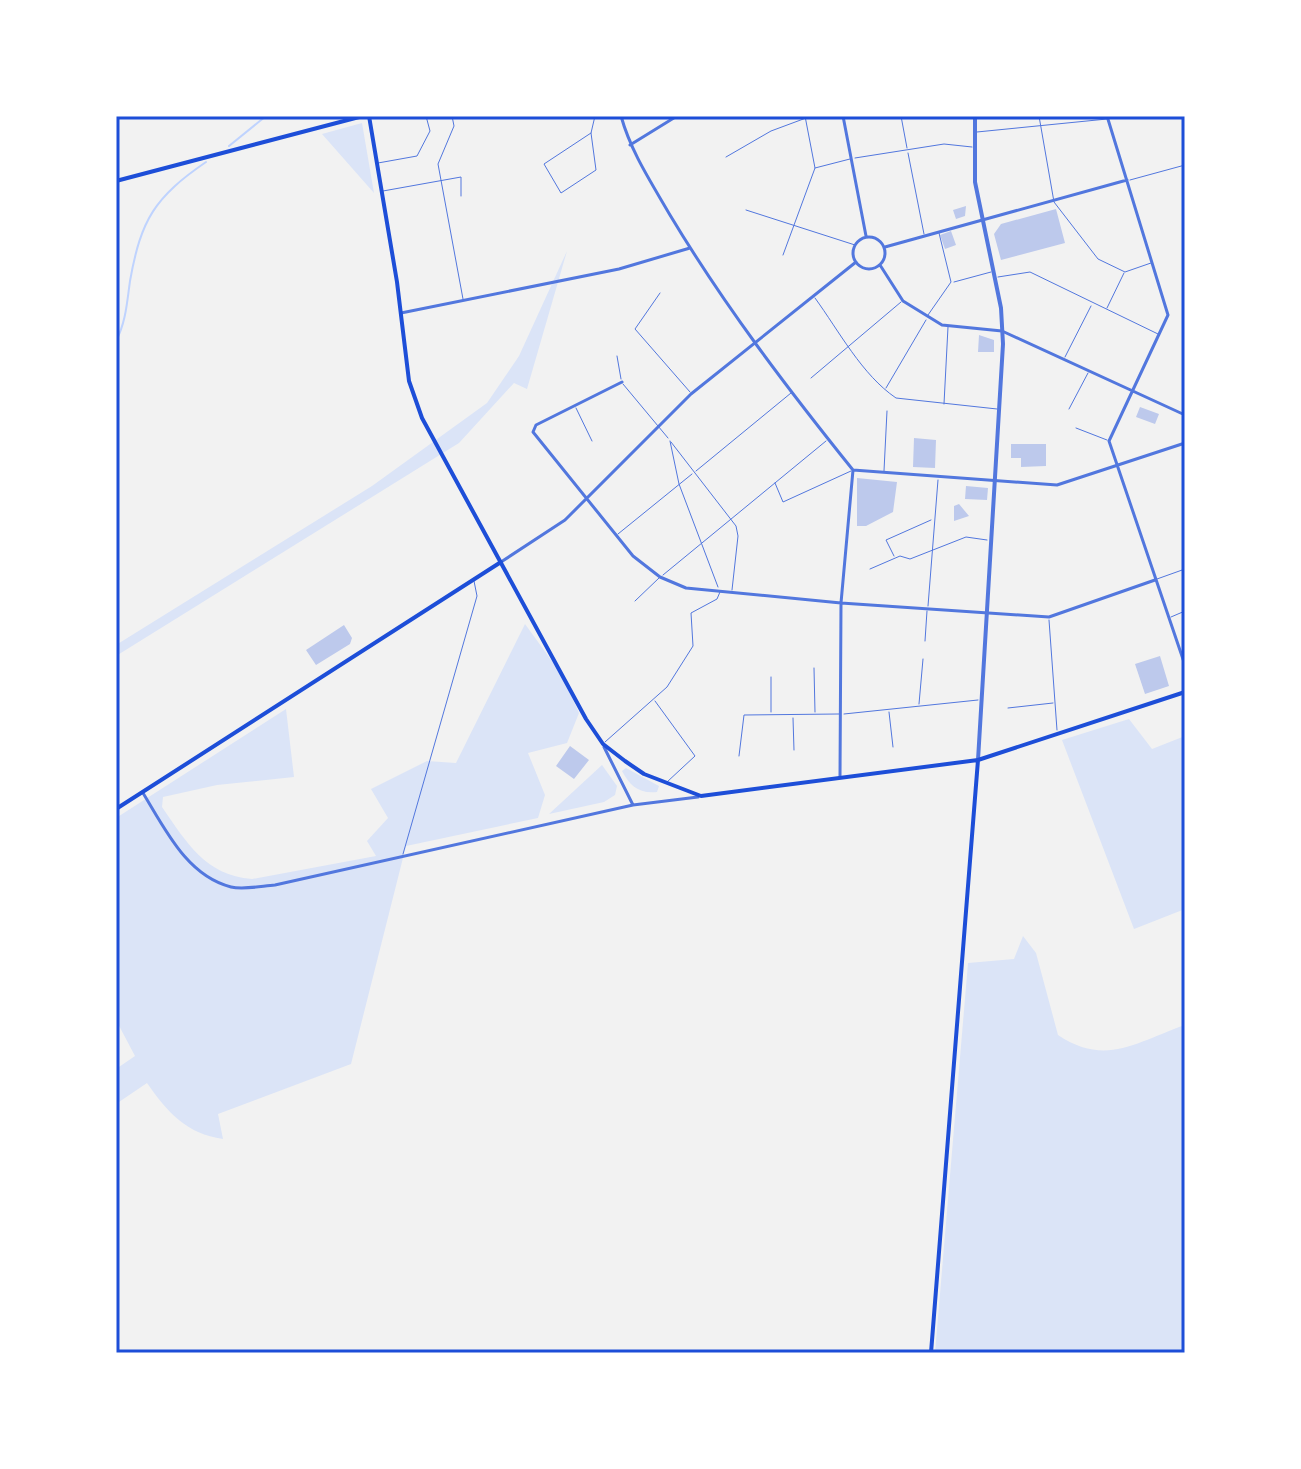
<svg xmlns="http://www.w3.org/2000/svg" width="1301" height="1469" font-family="Montserrat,sans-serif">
<rect width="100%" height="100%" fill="#f2f2f2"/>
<path fill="#dbe4f7" d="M362 123 374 193 322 134Z
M567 251 527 389 514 383 459 443 116 656V645L372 486 487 403 519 356Z
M525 624 562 675 579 713 567 743 528 753 545 795 538 818 406 846 351 1064 218 1114 223 1139C187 1134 167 1112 147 1083L116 1104V1069L135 1056 116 1020V818L286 709 294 777 217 785 163 797 162 807C187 843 205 875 252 879L376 856 367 841 388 818 371 789 427 761 456 763Z
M1129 719 1152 749 1185 736V909L1134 929 1062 740Z
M602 765 617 786 615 795 604 802 549 814Z
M626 768 659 786 657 792C639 794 630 786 622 771Z
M1023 936 1036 953 1058 1035C1106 1067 1136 1042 1185 1025V1353H935L968 963 1014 959Z"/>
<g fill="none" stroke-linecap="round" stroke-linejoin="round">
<path stroke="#bfd3fe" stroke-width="2" d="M229 146 266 116
M116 341C126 322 127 302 130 281 141 219 155 197 206 162"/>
</g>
<path fill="#bdc9ec" d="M966 206 965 216 956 219 953 210Z
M1056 209 1065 243 1001 260 994 234 1001 224Z
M951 231 956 245 945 249 940 235Z
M979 335 994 340V352H978Z
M1140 407 1159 414 1155 424 1136 417Z
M914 438 936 440 935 468 913 467Z
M1011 444H1046V466L1021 467V458H1011Z
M857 478 897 482 893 512 866 526H857Z
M966 486 988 488 987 500 965 499Z
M959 504 969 516 954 521V506Z
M344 625 352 638 350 644 316 665 306 650Z
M1160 656 1169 686 1145 694 1135 664Z
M570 746 589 760 574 779 556 766Z"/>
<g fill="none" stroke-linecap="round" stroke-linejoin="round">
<path stroke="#5277de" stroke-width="1" d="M452 116 454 126 438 164 463 299
M901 116 907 148
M1039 116 1054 202 1098 259 1125 272 1151 263
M977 132 1107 119
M591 133 544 164 561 193 596 170 591 133 595 116
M908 153 924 234
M726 157 771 131 806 118
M855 158 944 144 972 147
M378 163 417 156 430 131 426 116
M815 168 850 159
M1130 180 1185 165
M383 191 461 177V196
M746 210 855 245
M783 255 815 168 805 116
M998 277 1030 272 1158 334
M954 282 991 272
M660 293 635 329 690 392
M815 298C839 331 862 375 896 398L997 409
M1107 308 1124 273
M928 315 951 282 939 233
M617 356 621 379
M1065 357 1091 306
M811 378 901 302
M623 384 668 438
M886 388 926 320
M944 404 948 327
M576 408 592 441
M1069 409 1088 373
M1076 428 1107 440
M670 441 679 484 718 587
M671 442 736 526 738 536 732 590
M696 471 791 393
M884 471 887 411
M775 483 783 502 851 471
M618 534 692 474
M894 556 886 540 931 520
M870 569 900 556 910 559 966 537 987 540
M663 575 826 441
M1157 579 1185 569
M635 601 659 578
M928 606 938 480
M1171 617 1185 611
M1049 620 1057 730
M925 641 927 611
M814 668 815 712
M771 677V712
M655 701 695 756 667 782
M919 704 923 659
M1008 708 1053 703
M889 712 893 747
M844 714 978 700
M793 718 794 750
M605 742 667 687 693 646 691 613 717 599 720 592
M739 756 744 715 839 714
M403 854 477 596 474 581"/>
<path stroke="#5277de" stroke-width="3" d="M621 116C631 152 651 182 670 215 724 305 787 388 853 470L1057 485 1185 443
M843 116 866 236
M1107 116 1168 315 1109 441 1185 665
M630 145 677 116
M853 253a16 16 0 1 1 32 0a16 16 0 1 1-32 0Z
M885 247 1127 180
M880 265 903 301 942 325 1002 331 1185 415
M401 313 619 269 690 248
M622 382 536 425 533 432 633 556 660 577 686 588 841 603 1049 617 1155 580
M501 562 565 520 691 394 856 262
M604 747 633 805
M840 777 841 603 853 470
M143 793C165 829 187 876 231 887 244 890 262 886 275 885L633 805 698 797"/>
<path stroke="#5277de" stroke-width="4" d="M975 116V182L1001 308 1003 344 978 760"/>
<path stroke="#1d4ed8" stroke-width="4" d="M369 116 397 282 409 381 422 418 586 719 603 744 625 761 644 774 701 796 978 760 1185 692
M116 181 363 116
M116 809 501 562
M931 1353 978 760"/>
</g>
<rect width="1301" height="1469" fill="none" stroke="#ffffff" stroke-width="236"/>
<rect x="118" y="118" width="1065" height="1233" fill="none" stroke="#1d4ed8" stroke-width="3"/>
</svg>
